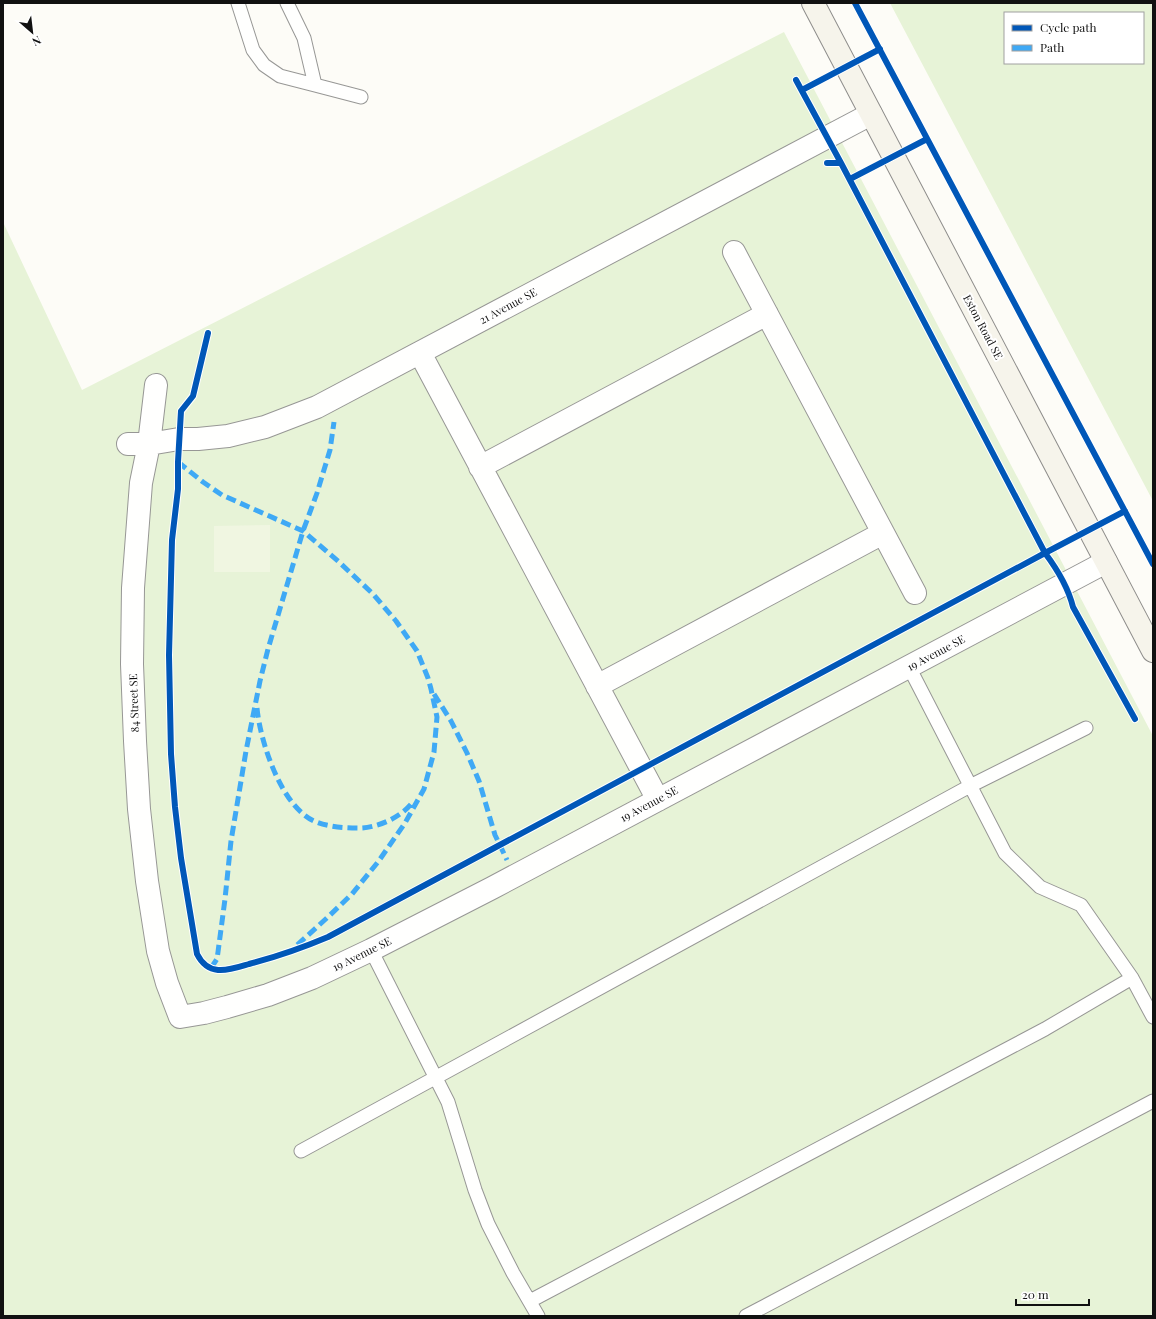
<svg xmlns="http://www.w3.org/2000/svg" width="1156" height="1319" font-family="'Playfair Display',serif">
<rect width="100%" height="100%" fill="#fdfcf7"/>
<path fill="#e7f3d7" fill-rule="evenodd" d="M890 3H1153V501ZM1005 13H1143V63H1005Z
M784 32 1153 736V1316H3V222L82 390Z"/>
<path fill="#f0f6e1" d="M270 525V572H214V526Z"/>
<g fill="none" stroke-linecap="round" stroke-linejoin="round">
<g stroke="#979795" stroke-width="15">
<path id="lane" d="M238 3 253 50 264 65 280 76 315 85 304 38 287 3
M315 85 361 97
M909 667 1005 853 1040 887 1081 905 1132 978 1153 1017
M371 950 448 1102 475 1190 488 1224 513 1273 538 1316
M301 1151 970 786 1086 728
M530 1301 1045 1029 1132 978
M746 1316 1153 1101"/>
</g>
<g stroke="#979795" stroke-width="24">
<path id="street" d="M734 252 915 593
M420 353 658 800
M156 385 149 444 141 483 133 588 132 664 135 741 139 809 147 881 158 951 167 983 180 1017 204 1013 227 1007 268 995 312 978 371 950 492 888 1106 562
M128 444H149L179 439H198L228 436 265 427 317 407 871 114
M480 467 767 314
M597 686 883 533"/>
</g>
<g stroke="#8e8d8b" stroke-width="24">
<path id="secondary" d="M813 3 1153 651"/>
</g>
<use href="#lane" stroke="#fffffe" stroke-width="13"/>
<use href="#street" stroke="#fffffe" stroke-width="22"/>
<use href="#secondary" stroke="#f6f4eb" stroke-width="22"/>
<path stroke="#3fa9f5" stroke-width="5" stroke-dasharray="10 5" stroke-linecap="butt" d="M178 462 203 482 222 495 303 531 339 562 373 594 396 621 417 651 428 678 431 689 437 717 434 752 424 789 405 823 378 862 352 894 329 916 295 947
M434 694 451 721 467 753 479 781 495 835 507 860
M257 708C260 741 281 806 314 821 328 827 344 828 359 828 378 828 401 817 412 803
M211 968 217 959 218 952 225 899 231 841 246 751 260 681 268 649 303 531 317 493 330 450 334 422"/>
<g stroke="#fff" stroke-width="8">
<path id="cycleway" d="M855 3 1153 564
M796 80 841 163
M802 90 880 49
M850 179 927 139
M208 333 193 396 181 411 178 462V489L172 540 169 655 171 754 175 807 181 858 197 954C201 962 208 969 218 970 228 971 239 967 249 964 276 957 302 948 328 937L1045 553 841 163H827
M1125 511 1045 553C1057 569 1068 587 1073 607L1135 719"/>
</g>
<use href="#cycleway" stroke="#0057b8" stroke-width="6"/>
</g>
<g text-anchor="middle" stroke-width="4" stroke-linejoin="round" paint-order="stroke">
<g font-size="11" fill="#111" stroke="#fff">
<text transform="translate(508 306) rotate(-28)" y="4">21 Avenue SE</text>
<text transform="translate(983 327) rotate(62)" y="4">Eston Road SE</text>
<text transform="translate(936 653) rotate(-28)" y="4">19 Avenue SE</text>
<text transform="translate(134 703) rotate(-92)" y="4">84 Street SE</text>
<text transform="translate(649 804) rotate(-28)" y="4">19 Avenue SE</text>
<text transform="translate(362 954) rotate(-26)" y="4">19 Avenue SE</text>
</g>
</g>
<rect width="1156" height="1319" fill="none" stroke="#111111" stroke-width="8"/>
<rect x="1004" y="12" width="140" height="52" fill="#ffffff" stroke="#a0a0a0"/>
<rect x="1012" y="25" width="20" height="6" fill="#0057b8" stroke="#a0a0a0"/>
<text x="1040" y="32" font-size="12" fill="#111111">Cycle path</text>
<rect x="1012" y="45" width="20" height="6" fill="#3fa9f5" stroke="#a0a0a0"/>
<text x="1040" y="52" font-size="12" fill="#111111">Path</text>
<g transform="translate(32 32) rotate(152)" stroke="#ffffff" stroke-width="3" paint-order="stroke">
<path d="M0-3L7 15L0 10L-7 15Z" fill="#111111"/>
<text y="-6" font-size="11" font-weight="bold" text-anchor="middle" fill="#111111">N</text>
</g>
<path d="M1016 1299v6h73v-6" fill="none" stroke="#111111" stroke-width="2"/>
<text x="1022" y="1299" font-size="12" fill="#111111" stroke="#ffffff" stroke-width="3" paint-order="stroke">20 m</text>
</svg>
